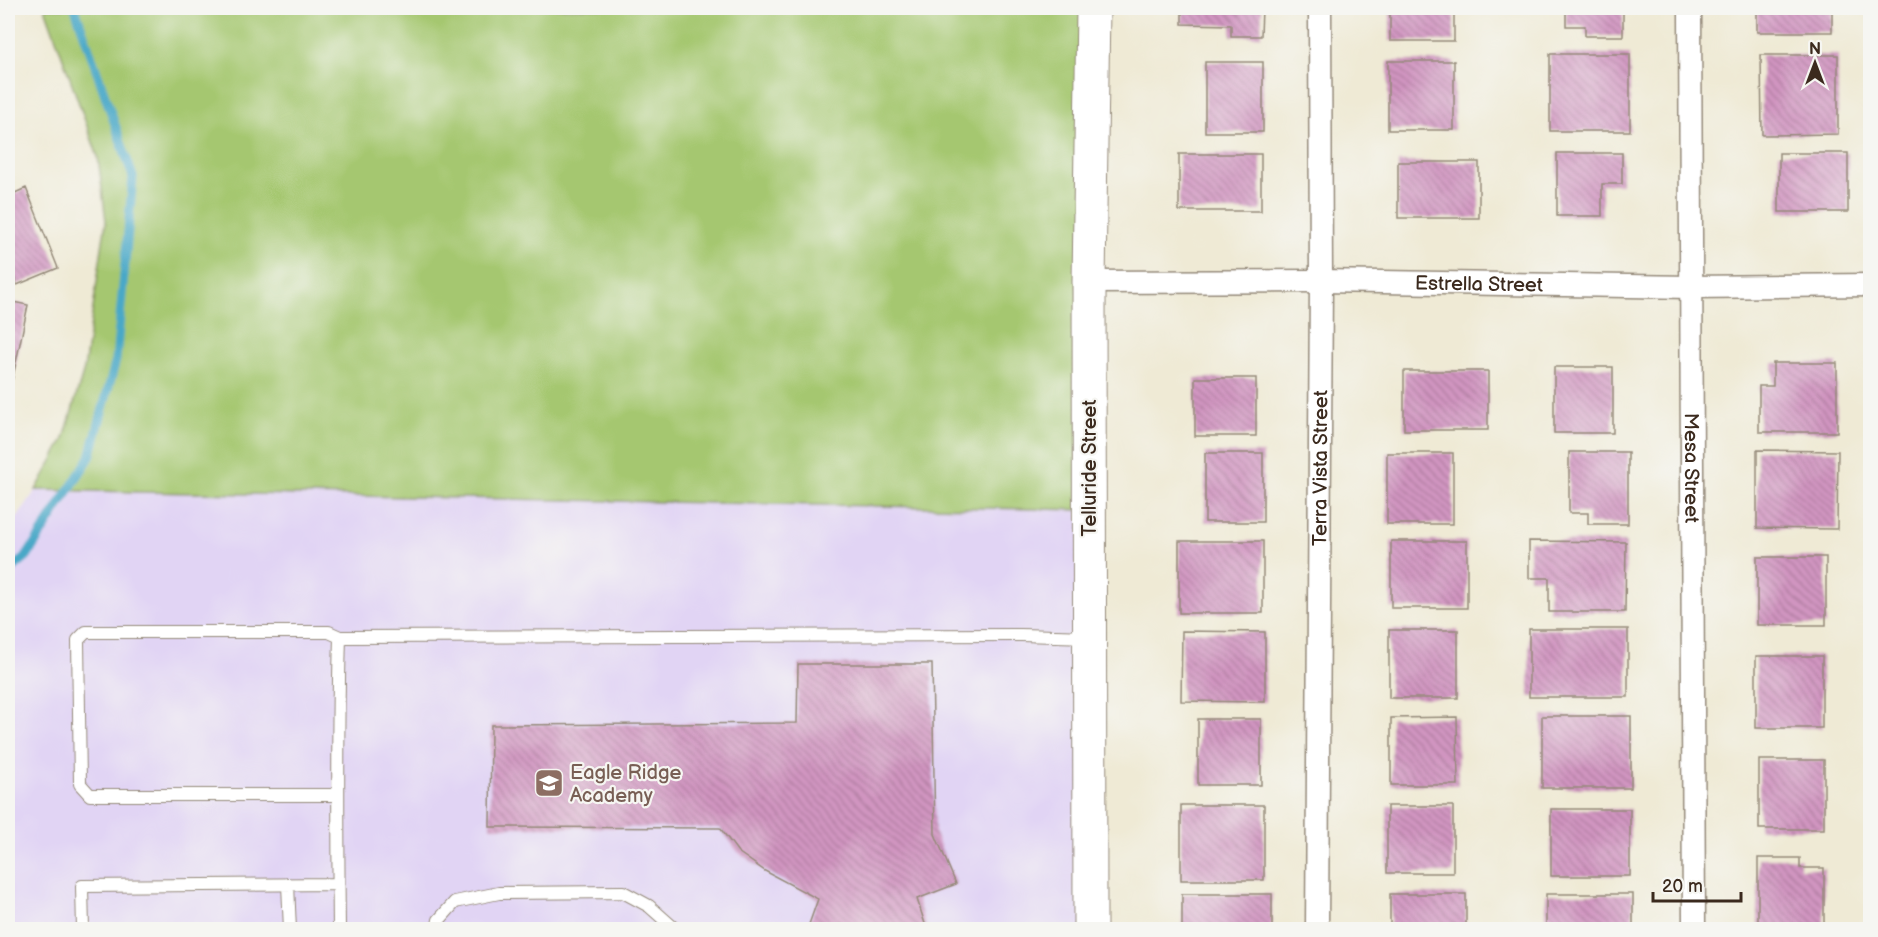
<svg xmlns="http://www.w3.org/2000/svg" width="1878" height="937" font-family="'Balsamiq Sans',sans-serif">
<defs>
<pattern id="building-back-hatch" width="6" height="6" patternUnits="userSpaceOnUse" patternTransform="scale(1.5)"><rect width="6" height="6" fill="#d195c1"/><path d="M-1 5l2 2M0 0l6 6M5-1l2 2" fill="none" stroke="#ab7a9c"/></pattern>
</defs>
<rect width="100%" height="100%" fill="#f6f6f2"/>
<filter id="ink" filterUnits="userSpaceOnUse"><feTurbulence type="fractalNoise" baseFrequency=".0167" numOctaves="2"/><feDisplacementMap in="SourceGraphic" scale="12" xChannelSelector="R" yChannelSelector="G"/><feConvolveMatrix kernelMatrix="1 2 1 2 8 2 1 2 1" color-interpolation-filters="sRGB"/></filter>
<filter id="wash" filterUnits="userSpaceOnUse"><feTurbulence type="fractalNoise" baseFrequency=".008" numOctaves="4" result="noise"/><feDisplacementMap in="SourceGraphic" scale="24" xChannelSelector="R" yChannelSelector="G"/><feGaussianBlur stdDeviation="1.35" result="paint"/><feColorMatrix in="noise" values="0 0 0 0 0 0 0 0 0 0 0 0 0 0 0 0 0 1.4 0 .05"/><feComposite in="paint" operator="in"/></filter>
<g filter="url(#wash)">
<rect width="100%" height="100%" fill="#efead5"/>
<path fill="#e1d4f4" d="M36 490 1089 510 1090 929 8 930V531Z"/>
<path fill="#a5c770" stroke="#707847" stroke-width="1.5" d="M45 8H1093L1089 510 36 490 64 439 84 369 106 221 98 157Z"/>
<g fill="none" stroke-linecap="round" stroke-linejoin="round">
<path stroke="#48a8c7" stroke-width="9" d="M8 572 27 556 90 457 116 360 133 177 75 8"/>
</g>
<g id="blocks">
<path fill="url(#building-back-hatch)" d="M1182 8H1262L1261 36H1231V25L1182 24Z
M1390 8H1454V41H1390Z
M1566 8H1623V36H1585V26H1566Z
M1757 8H1832V32H1757Z
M1550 54H1630V131H1550Z
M1761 55H1838V134L1762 135Z
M1388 61H1454V130H1388Z
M1205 62H1263V132H1205Z
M1557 153H1622V184H1602V216H1557Z
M1779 153H1848V212H1779Z
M1179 154H1261V211H1179Z
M1398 162H1479V218H1398Z
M26 188 58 268 17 285 8 261V196Z
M8 301 28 305 9 396H8Z
M1773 363H1837V432H1759V386H1773Z
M1554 367H1613V433H1554Z
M1404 371H1488V430H1404Z
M1195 378H1256V436H1195Z
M1757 450 1838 451 1837 529 1757 528Z
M1569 452H1628V524H1588V513H1569Z
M1205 453H1263V522H1205Z
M1387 453H1453V524H1387Z
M1179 541H1263V613H1179Z
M1391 541H1467V608H1391Z
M1529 541 1626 542 1625 612H1549V578H1529Z
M1757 557H1826V625H1757Z
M1529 629H1628V697H1529Z
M1389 630H1458V698H1389Z
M1182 631 1265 632V702L1181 701Z
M1756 656H1822V728H1756Z
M798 664H932L935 834 956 884 917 899 927 930H807L818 899 765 871 738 852 720 828 490 827 491 725 797 723Z
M1542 716H1631V788H1542Z
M1457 717 1458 785H1391V718Z
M1198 719H1261V785H1198Z
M1759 760H1824V829H1759Z
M1181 805H1264V880H1181Z
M1387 806H1453V873H1387Z
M1551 809H1630V876H1551Z
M1758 858H1800V868H1824V929H1758Z
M1182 894H1272V930H1182Z
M1390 894H1466V930H1390Z
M1546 894H1633V930H1546Z"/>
</g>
</g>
<g filter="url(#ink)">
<use href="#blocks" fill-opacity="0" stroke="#958a7a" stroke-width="1.5"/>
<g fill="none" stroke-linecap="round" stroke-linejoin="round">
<g stroke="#958a7a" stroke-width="14">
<path id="lane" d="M340 637 1021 635 1089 637
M338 795H90L80 784 78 640 86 632H329L340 637C337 734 338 832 339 930
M288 884 290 930
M83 930 82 886 338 884
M437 930 439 920 455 902 499 893 623 892 649 906 676 930"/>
</g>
<g stroke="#958a7a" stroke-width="25">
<g id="street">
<path id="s1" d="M1690 8 1694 930"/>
<path id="s2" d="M1089 282 1321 281 1691 287 1870 285"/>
<path id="s3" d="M1317 930 1321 281 1320 8"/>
</g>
</g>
<g stroke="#958a7a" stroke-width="35">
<path id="secondary" d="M1090 930 1089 282 1093 8"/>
</g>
<use href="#lane" stroke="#fff" stroke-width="12"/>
<use href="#street" stroke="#fff" stroke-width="22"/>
<use href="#secondary" stroke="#fff" stroke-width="33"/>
</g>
</g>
<defs>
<g id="school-square" transform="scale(1.5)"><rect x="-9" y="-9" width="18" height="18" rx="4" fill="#8d6e63" stroke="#f6f6f2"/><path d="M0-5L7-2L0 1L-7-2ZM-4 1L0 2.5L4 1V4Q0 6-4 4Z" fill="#fff"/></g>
</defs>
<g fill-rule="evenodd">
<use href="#school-square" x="549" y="783"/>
</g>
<g text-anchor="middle" stroke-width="4.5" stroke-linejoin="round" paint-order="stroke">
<g font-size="20" fill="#3b2a1e" stroke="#f6f6f2">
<text dy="7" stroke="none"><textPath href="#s2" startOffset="390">Estrella Street</textPath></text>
<text transform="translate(1089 468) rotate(-90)" y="7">Telluride Street</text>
<text dy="7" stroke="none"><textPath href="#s3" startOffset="462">Terra Vista Street</textPath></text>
<text dy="7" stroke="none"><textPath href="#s1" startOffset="460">Mesa Street</textPath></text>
</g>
<g font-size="20" fill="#785e54" stroke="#f6f6f2" text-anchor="start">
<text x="570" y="779">Eagle Ridge<tspan x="570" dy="23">Academy</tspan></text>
</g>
</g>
<rect width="1878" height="937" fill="none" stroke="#f6f6f2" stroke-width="30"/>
<g transform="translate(1815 63)" stroke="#f6f6f2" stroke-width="4.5" paint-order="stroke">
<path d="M0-4.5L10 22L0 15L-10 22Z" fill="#3b2a1e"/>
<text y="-9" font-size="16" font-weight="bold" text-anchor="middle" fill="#3b2a1e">N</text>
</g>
<path d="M1653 892v9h88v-9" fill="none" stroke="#3b2a1e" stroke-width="3"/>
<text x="1662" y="892" font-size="18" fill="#3b2a1e" stroke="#f6f6f2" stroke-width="4.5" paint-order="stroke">20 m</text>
</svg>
